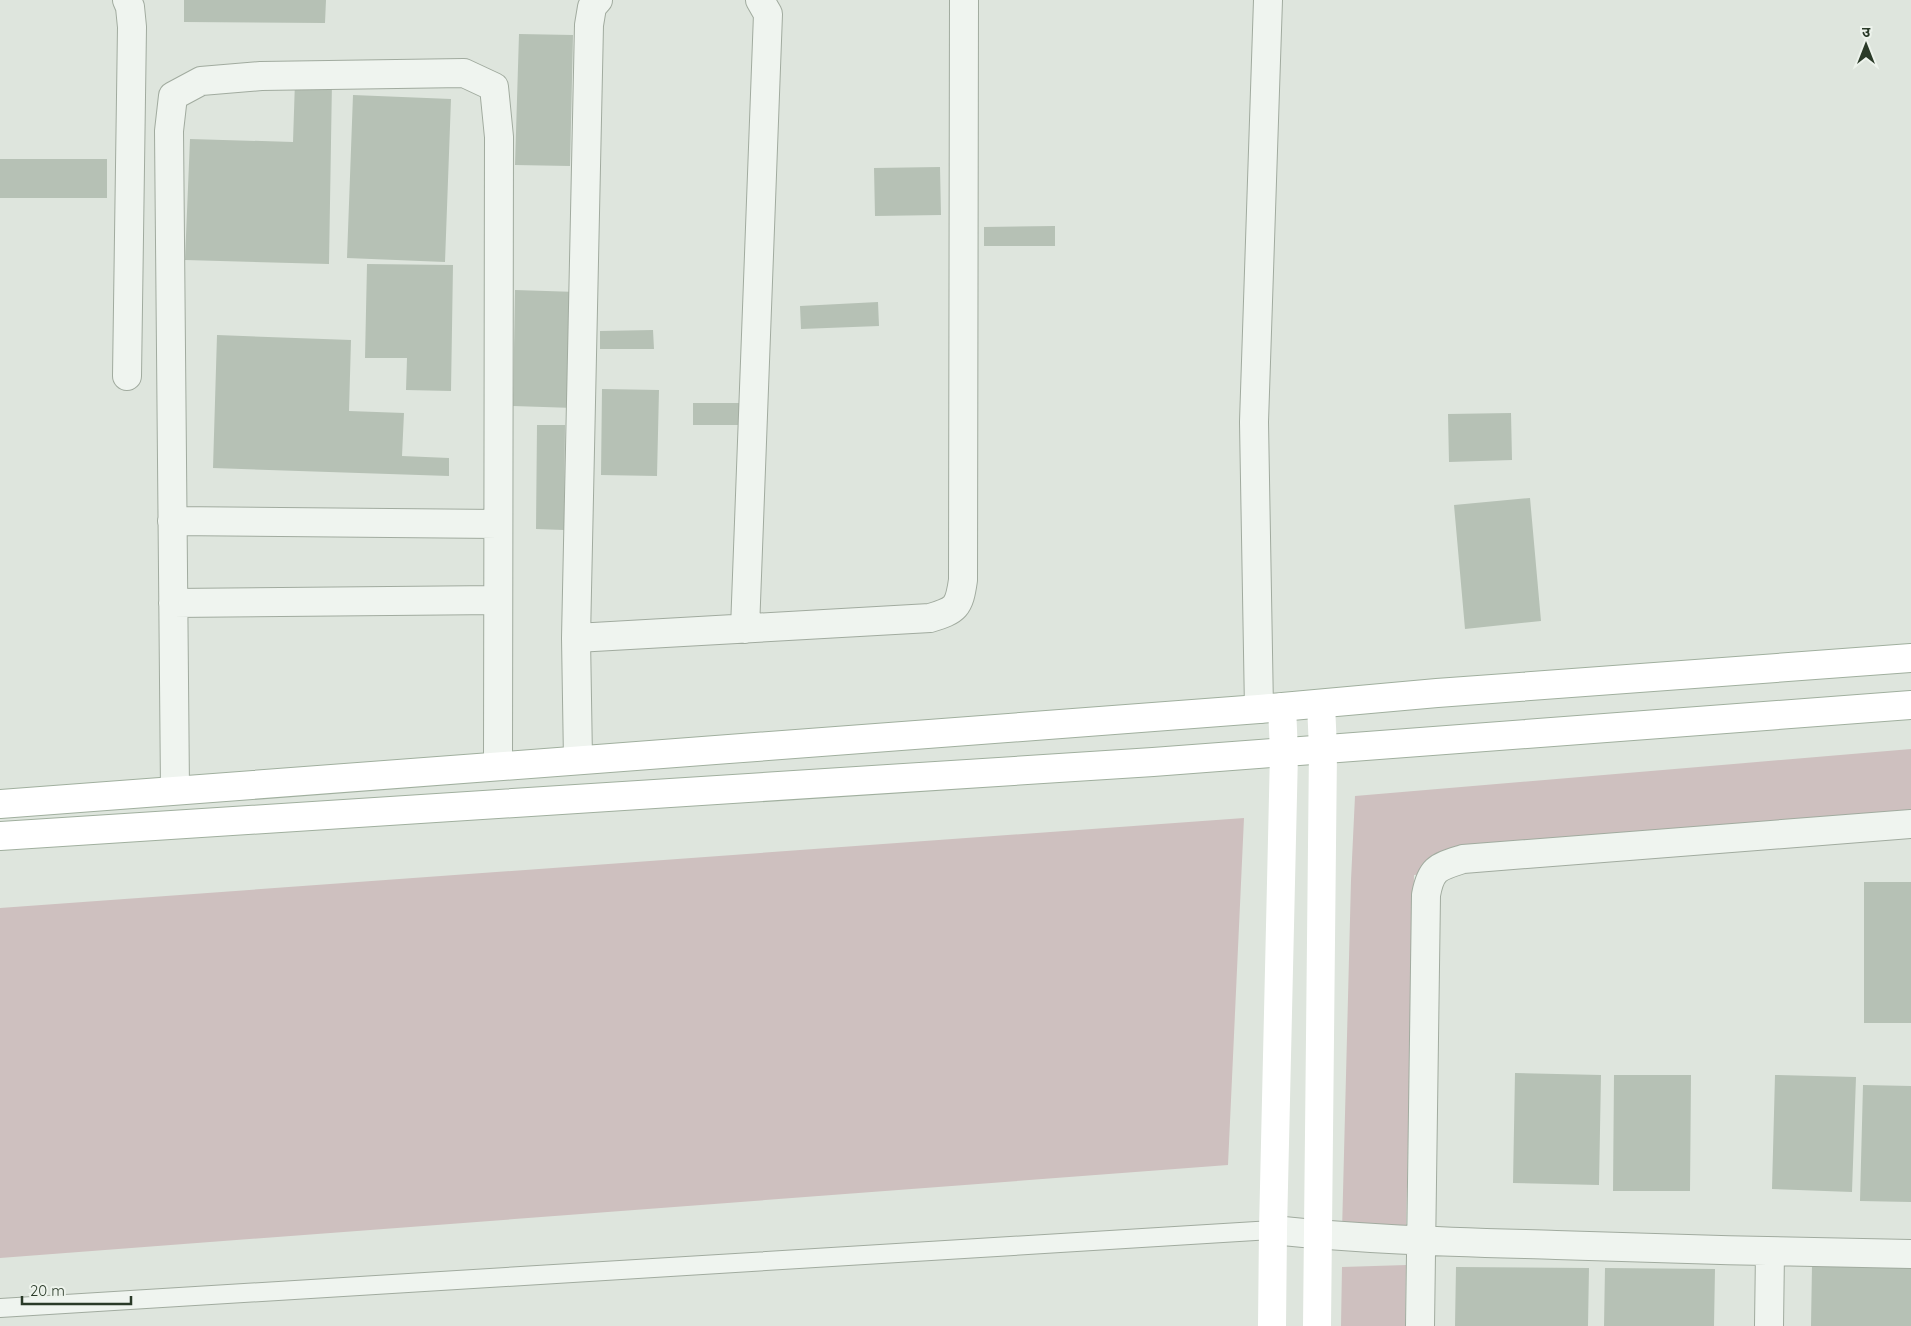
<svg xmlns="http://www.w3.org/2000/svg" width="1911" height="1326" font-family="Quicksand,'Noto Sans Devanagari',sans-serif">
<rect width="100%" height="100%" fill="#dee5dd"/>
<path fill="#cec0bf" d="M1911 749V837L1414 875 1406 1229 1342 1232 1351 880 1355 796Z
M1244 818 1228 1165 0 1258V908Z
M1406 1265 1405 1326H1341L1342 1267Z"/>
<path fill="#b6c1b5" d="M184 0H326L325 23 184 22Z
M519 34 573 35 570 166 515 165Z
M295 81H332L329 264 185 260 190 139 293 142Z
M353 95 451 99 445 262 347 258Z
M0 159H107V198H0Z
M940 167 941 215 875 216 874 168Z
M1055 226V246H984V227Z
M367 264 453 265 451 391 406 390 407 358H365Z
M515 290 577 292 574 408 513 406Z
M878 302 879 326 801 329 800 306Z
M653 330 654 349H600V331Z
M217 335 351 340 349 411 404 413 402 456 449 458V476L213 468Z
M602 389 659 390 657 476 601 475Z
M693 403H739V425H693Z
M1511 413 1512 460 1449 462 1448 414Z
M537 425H565L564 530 536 529Z
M1530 498 1541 621 1465 629 1454 505Z
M1864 882H1911V1023H1864Z
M1515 1073 1601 1075 1599 1185 1513 1183Z
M1614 1075H1691L1690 1191H1613Z
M1775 1075 1856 1077 1852 1192 1772 1189Z
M1863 1085 1911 1086V1202L1860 1201Z
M1812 1265 1911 1266V1326H1811Z
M1456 1267 1589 1268 1588 1326H1455Z
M1605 1268 1715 1269 1714 1326H1604Z"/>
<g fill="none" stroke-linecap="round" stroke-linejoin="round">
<g stroke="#a1ab9f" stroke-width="20">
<path id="service" d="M0 1308 1273 1230"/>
</g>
<g stroke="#a1ab9f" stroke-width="30">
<path id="minor" d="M127 0 130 7 132 27 127 376
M172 521 498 524
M173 603 498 600
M745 629 768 14 760 0
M576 638 930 618C956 610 959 608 963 580L964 0
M1259 709 1254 422 1268 0
M578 760 576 638 589 25 592 7 598 0
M175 790 169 131 173 96 201 81 261 76 464 73 494 87 499 137 498 766
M1273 1230C1367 1240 1461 1242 1556 1245 1674 1249 1793 1252 1911 1254
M1420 1326 1426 895C1431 868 1438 867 1463 859L1911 824
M1769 1326 1770 1252"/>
</g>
<g stroke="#a0af9e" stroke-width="30">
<path id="primary" d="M0 804 1259 709 1437 693 1911 658
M0 836 1153 762 1911 705"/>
</g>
<use href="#service" stroke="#eff4ef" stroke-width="18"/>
<use href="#minor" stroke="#eff4ef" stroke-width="28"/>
<path stroke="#fff" stroke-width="28" d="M1272 1326 1273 1230 1284 752 1282 707
M1317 1326 1323 749 1321 704"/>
<use href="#primary" stroke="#fff" stroke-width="28"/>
</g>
<g transform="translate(1866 45)" stroke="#edf3ec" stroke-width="4" paint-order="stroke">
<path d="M0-4L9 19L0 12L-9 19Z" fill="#2a3a28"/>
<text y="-8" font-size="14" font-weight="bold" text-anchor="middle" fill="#2a3a28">उ</text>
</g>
<path d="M22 1296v8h109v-8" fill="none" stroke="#2a3a28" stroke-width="2.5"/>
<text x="30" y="1296" font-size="15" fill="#2a3a28" stroke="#edf3ec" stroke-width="4" paint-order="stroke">20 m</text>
</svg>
